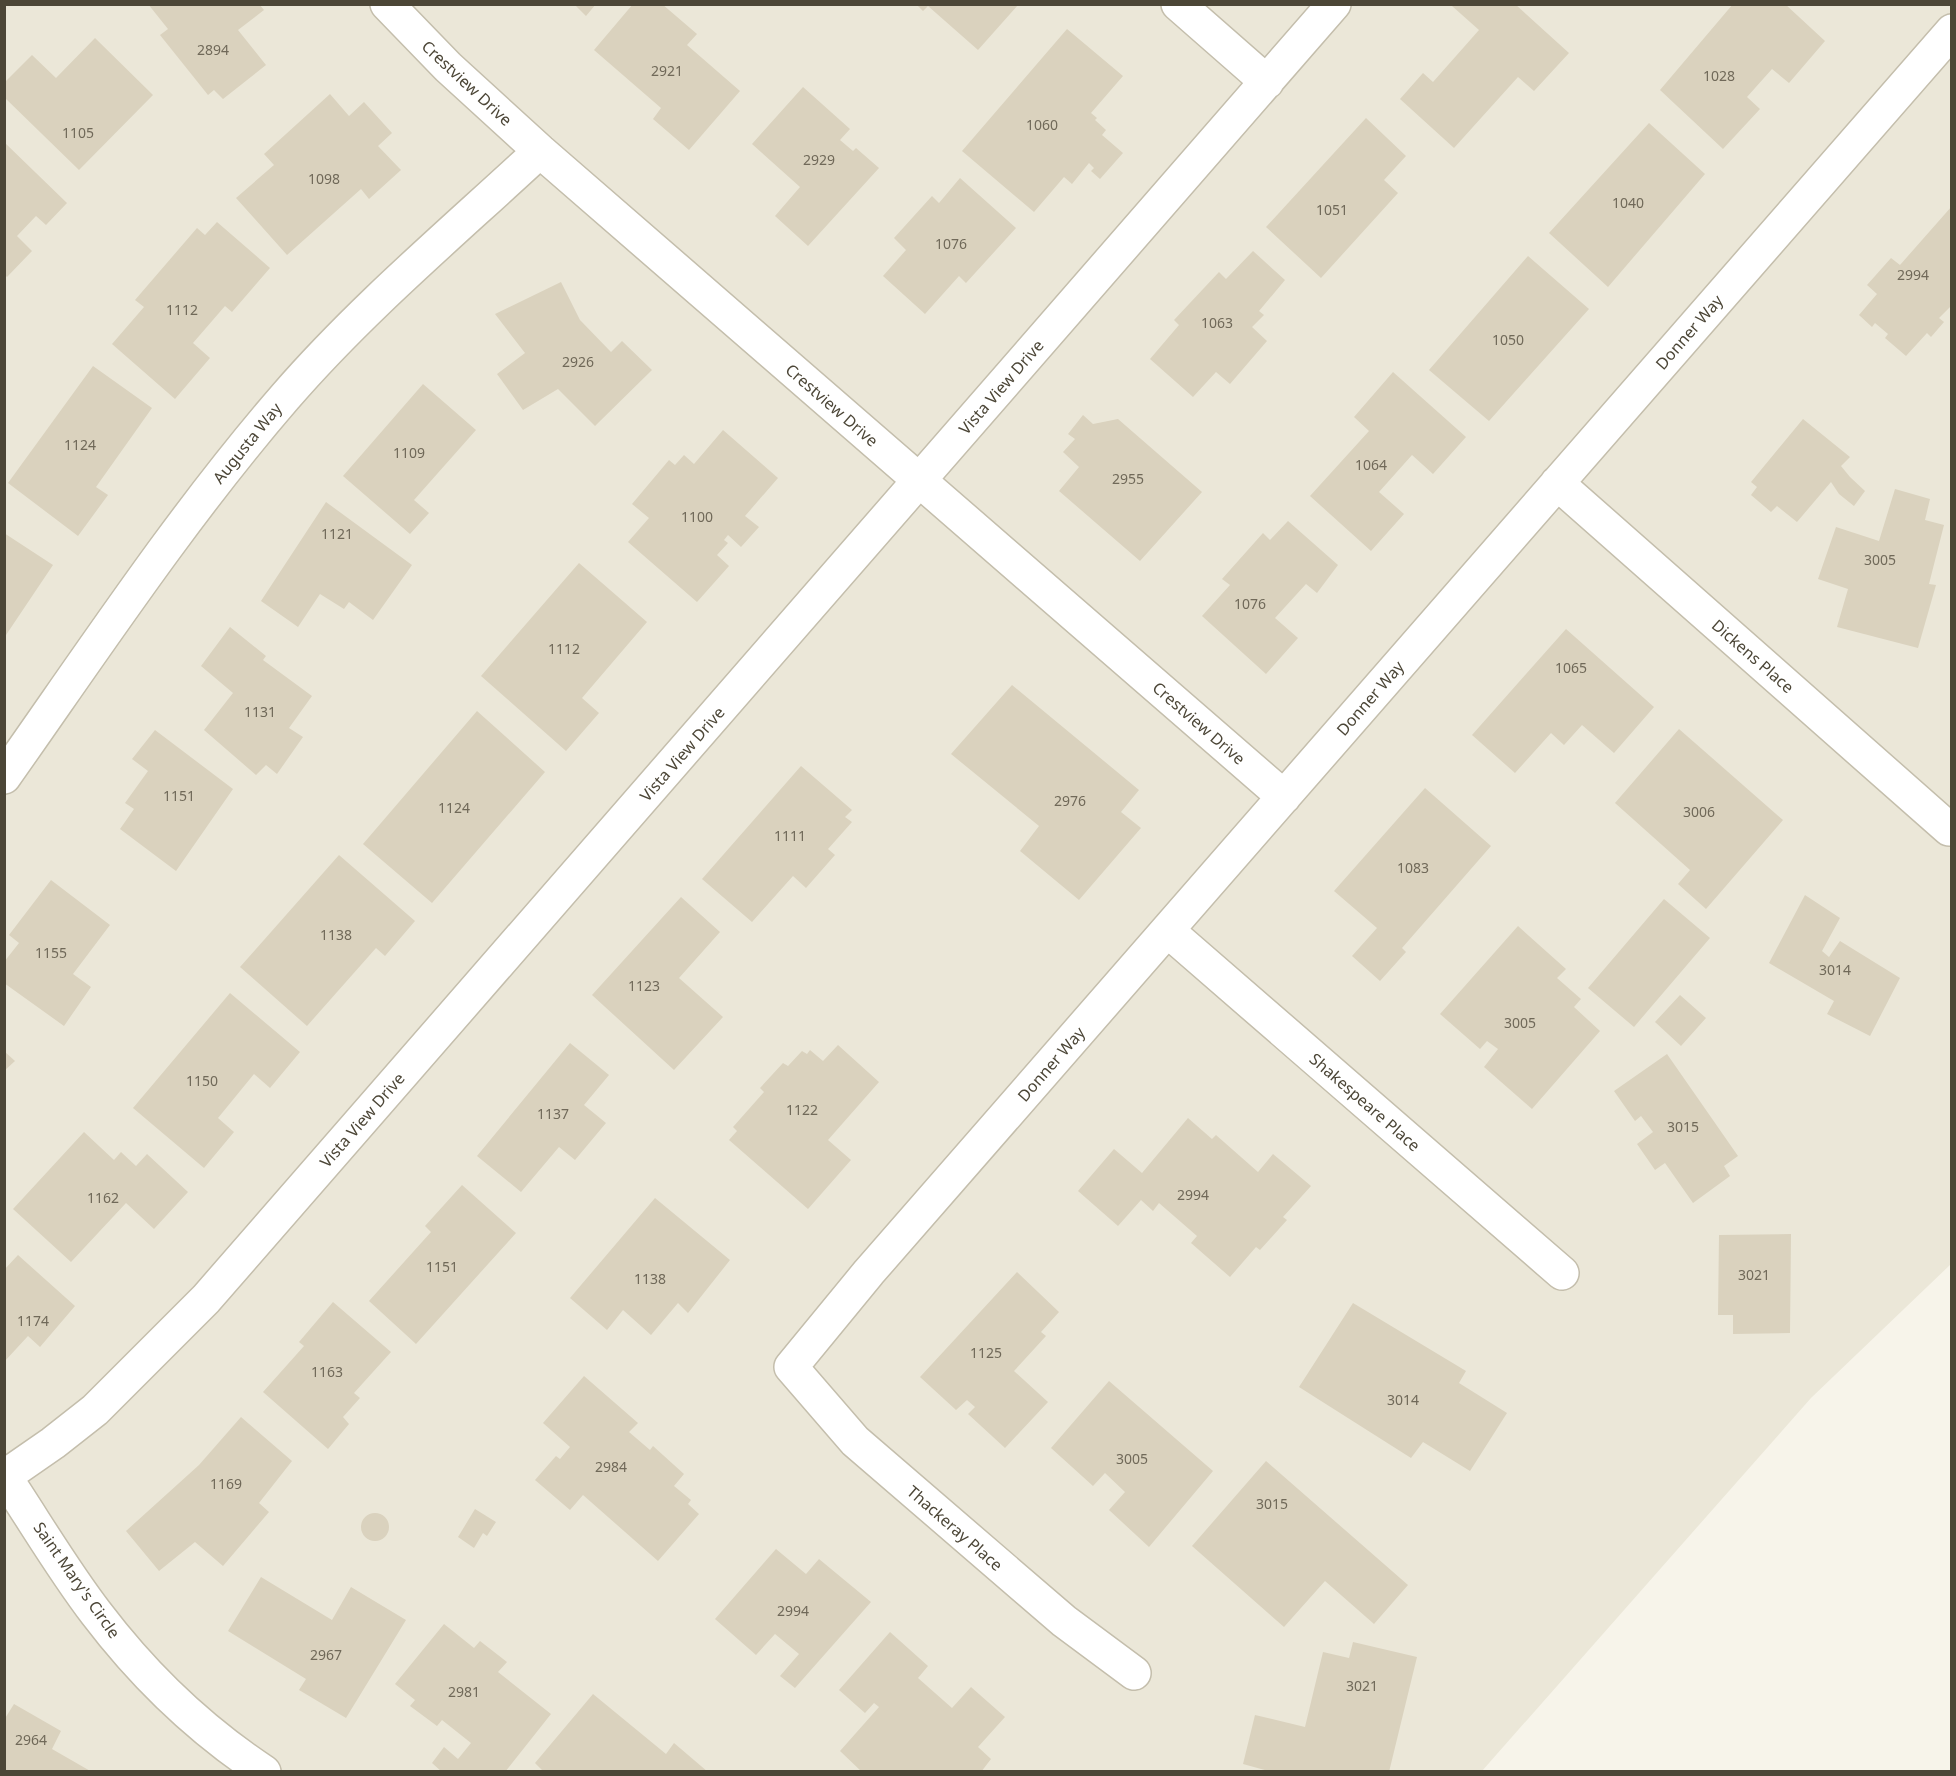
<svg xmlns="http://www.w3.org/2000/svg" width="1956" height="1776" font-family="'Noto Sans',sans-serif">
<rect width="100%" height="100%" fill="#f7f4ea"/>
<path fill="#ebe7d8" d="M5 5H1951V1264L1811 1398 1482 1771 5 1772Z"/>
<path fill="#dad2be" d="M148 4H259L264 10 238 30 266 65 223 99 214 90 208 95 160 35 168 29Z
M574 4H596L586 16Z
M633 4H662L697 34 687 45 740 91 689 150 653 119 661 108 594 50Z
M916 4H1019L978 50 928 6 923 11Z
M1453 4H1515L1569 53 1534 91 1518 77 1454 148 1400 99 1423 73 1433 82 1479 30 1452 6Z
M1733 4H1785L1825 41 1789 83 1772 69 1747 97 1760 109 1723 149 1660 90Z
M1067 29 1123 76 1091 113 1097 118 1095 120 1106 130 1102 135 1123 153 1100 179 1091 171 1094 168 1089 163 1072 184 1064 177 1034 212 962 151Z
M95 38 153 95 79 170 4 97V83L32 55 56 78Z
M803 87 850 129 840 140 853 151 856 148 879 168 808 246 775 216 800 187 752 144Z
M330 94 349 116 364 102 392 133 378 146 401 170 369 199 361 189 287 255 236 198 274 165 264 154Z
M1366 118 1406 156 1384 180 1398 193 1321 278 1266 227Z
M1649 123 1705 174 1608 287 1549 233Z
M4 142 67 203 46 225 36 216 17 236 32 251 7 277 4 274Z
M960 178 1016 228 966 283 959 276 925 314 883 276 906 250 894 238 932 196 939 203Z
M1952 206V305L1939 318 1944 322 1931 337 1927 333 1906 356 1885 338 1888 334 1875 323 1872 327 1859 315 1877 294 1867 285 1891 258 1900 265Z
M217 222 270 268 232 312 225 306 193 343 210 358 175 399 112 344 144 307 135 300 197 228 205 235Z
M1253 251 1285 280 1259 311 1264 315 1252 327 1267 341 1230 384 1216 372 1193 397 1150 359 1179 325 1174 320 1219 272 1226 279Z
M1528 256 1589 309 1489 421 1429 370Z
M561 282 580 320 611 352 622 341 652 370 595 426 558 389 523 410 497 374 525 353 495 314Z
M93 366 152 408 96 487 108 495 78 536 8 483Z
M1393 372 1466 437 1433 474 1412 455 1379 492 1404 514 1371 551 1310 496 1369 431 1354 417Z
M423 384 476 430 414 500 429 513 410 534 343 476Z
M1083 415 1093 424 1118 419 1202 492 1140 561 1059 491 1079 467 1063 452 1075 439 1068 434Z
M1803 419 1850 457 1841 466 1850 477 1865 491 1854 506 1839 494 1831 482 1797 522 1777 506 1771 512 1751 495 1757 487 1751 482Z
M723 430 778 478 745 516 759 527 741 547 728 535 724 540 728 543 717 555 729 566 697 602 628 542 649 518 632 504 669 460 675 465 684 455 694 464Z
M1895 489 1930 499 1925 520 1944 525 1929 584 1936 585 1918 648 1837 627 1848 589 1818 579 1836 527 1879 541Z
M326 502 412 565 373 620 349 602 344 609 320 594 298 627 261 601Z
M1288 521 1338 565 1317 593 1306 584 1275 618 1298 638 1266 674 1202 616 1230 585 1222 579 1263 533 1270 540Z
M4 533 53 565 4 638Z
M579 563 647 622 582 698 599 713 566 751 481 676Z
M230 627 266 656 263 660 312 696 289 728 303 737 277 774 266 765 256 775 204 730 233 693 201 666Z
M1566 629 1654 707 1614 753 1582 725 1564 745 1551 733 1515 773 1472 735Z
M1012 685 1139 790 1121 812 1141 828 1079 900 1020 851 1039 826 951 754Z
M477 711 545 772 432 903 363 844Z
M1679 729 1783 820 1706 909 1678 884 1690 870 1615 803Z
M155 730 233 789 176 871 120 829 134 809 125 803 148 771 132 759Z
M801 766 852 810 845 817 852 822 828 849 835 855 806 888 793 876 752 922 702 879Z
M1425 788 1491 846 1402 948 1406 952 1380 981 1352 956 1377 928 1334 891Z
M339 855 415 921 385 956 376 948 307 1026 240 967Z
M51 880 110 925 73 974 91 987 64 1026 4 983V962L19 943 9 935Z
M1805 895 1840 918 1822 951 1829 957 1840 941 1900 978 1870 1036 1827 1014 1834 1001 1769 963Z
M681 897 720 932 679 978 723 1017 674 1070 592 995Z
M1664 899 1710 938 1634 1027 1588 988Z
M1518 926 1566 969 1557 978 1581 999 1574 1007 1600 1031 1532 1109 1484 1067 1498 1049 1487 1041 1480 1049 1440 1014Z
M230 993 300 1052 270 1088 254 1074 218 1118 234 1132 204 1168 133 1108Z
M1680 995 1706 1018 1681 1046 1655 1022Z
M570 1043 609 1075 584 1105 606 1123 575 1160 559 1147 521 1192 477 1156Z
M838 1045 879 1082 828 1140 851 1160 808 1209 729 1140 737 1131 733 1127 764 1092 760 1088 783 1063 788 1066 802 1051 807 1054 810 1050 823 1061Z
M4 1051 15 1061 4 1071Z
M1667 1054 1738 1156 1724 1166 1730 1176 1693 1203 1665 1163 1655 1170 1637 1144 1653 1132 1641 1116 1635 1121 1614 1091Z
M1188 1118 1212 1139 1216 1135 1258 1172 1273 1154 1311 1186 1283 1217 1287 1220 1260 1250 1256 1247 1230 1277 1191 1243 1197 1236 1159 1203 1153 1211 1141 1200 1118 1226 1078 1191 1114 1149 1142 1173Z
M84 1132 114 1160 121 1152 136 1166 147 1154 188 1192 154 1229 126 1203 71 1262 13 1209Z
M462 1185 516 1233 416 1344 369 1301 431 1232 425 1226Z
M655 1198 730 1260 688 1313 678 1303 651 1335 623 1310 607 1330 570 1298Z
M1791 1234 1790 1333 1733 1334V1315H1718L1719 1235Z
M18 1255 75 1306 40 1347 28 1336 4 1362V1270Z
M1017 1272 1059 1312 1041 1332 1046 1336 1014 1371 1048 1402 1005 1448 968 1414 975 1407 967 1400 956 1410 920 1377Z
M333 1302 391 1352 354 1393 360 1398 343 1417 349 1424 328 1449 263 1392 304 1346 299 1342Z
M1353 1303 1466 1371 1459 1383 1507 1413 1470 1471 1423 1442 1411 1458 1299 1387Z
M584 1376 638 1423 629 1432 650 1450 653 1446 684 1474 674 1486 691 1500 688 1504 699 1514 658 1561 583 1495 570 1510 535 1480 556 1456 560 1459 570 1447 543 1423Z
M1109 1381 1213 1471 1149 1547 1109 1510 1125 1492 1105 1473 1093 1486 1051 1448Z
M241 1417 292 1461 259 1503 269 1512 223 1566 195 1542 159 1571 126 1531 199 1465Z
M1266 1461 1408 1585 1374 1624 1325 1581 1284 1627 1192 1546Z
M475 1509 496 1522 487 1536 483 1533 474 1548 458 1537Z
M361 1527a14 14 0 1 1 28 0a14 14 0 1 1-28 0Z
M776 1549 806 1574 819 1559 871 1602 795 1688 780 1676 799 1654 775 1634 756 1655 715 1619Z
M261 1577 332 1620 351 1587 406 1620 346 1718 299 1690 306 1679 228 1631Z
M444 1624 474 1648 480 1641 507 1662 498 1672 551 1714 505 1772H442L432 1763 444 1747 458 1759 471 1743 442 1720 437 1726 410 1706 415 1700 395 1684Z
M890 1632 928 1666 918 1678 952 1708 971 1687 1005 1717 978 1747 991 1759 981 1772H862L840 1751 879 1707 874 1703 865 1713 839 1690Z
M1353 1642 1417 1657 1389 1772H1272L1243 1764 1255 1715 1305 1727 1323 1652 1349 1658Z
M593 1694 666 1754 674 1743 708 1772H544L535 1763Z
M14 1704 61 1731 52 1749 92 1772H4V1720Z"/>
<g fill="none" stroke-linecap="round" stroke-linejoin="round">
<g stroke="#c4beac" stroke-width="36">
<path id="minor" d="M387 4 448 67 540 151 1284 797
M1178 4 1267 82
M1557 483 1949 829
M4 777C95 648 182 516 285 397 361 309 455 230 540 151
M1168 931 1562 1273
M4 1477 53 1443 95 1410 206 1299 1334 4
M5 1477C35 1522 63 1570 96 1613 143 1675 199 1729 264 1772
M1134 1673 1064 1621 855 1441 791 1367 869 1272 1952 31"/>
</g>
<use href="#minor" stroke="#fff" stroke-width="33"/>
</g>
<g text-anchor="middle" stroke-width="6" stroke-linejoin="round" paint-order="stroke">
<g font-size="14" fill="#706959">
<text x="213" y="55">2894</text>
<text x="667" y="76">2921</text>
<text x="1719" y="81">1028</text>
<text x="1042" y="130">1060</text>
<text x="78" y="138">1105</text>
<text x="819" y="165">2929</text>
<text x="324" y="184">1098</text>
<text x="1628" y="208">1040</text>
<text x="1332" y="215">1051</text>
<text x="951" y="249">1076</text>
<text x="1913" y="280">2994</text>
<text x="182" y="315">1112</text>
<text x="1217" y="328">1063</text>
<text x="1508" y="345">1050</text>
<text x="578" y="367">2926</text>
<text x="80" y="450">1124</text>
<text x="409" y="458">1109</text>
<text x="1371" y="470">1064</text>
<text x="1128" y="484">2955</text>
<text x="697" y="522">1100</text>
<text x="337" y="539">1121</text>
<text x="1880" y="565">3005</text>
<text x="1250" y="609">1076</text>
<text x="564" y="654">1112</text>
<text x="1571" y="673">1065</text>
<text x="260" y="717">1131</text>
<text x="179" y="801">1151</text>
<text x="1070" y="806">2976</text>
<text x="454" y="813">1124</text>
<text x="1699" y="817">3006</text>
<text x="790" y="841">1111</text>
<text x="1413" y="873">1083</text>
<text x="336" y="940">1138</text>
<text x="51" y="958">1155</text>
<text x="1835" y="975">3014</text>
<text x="644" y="991">1123</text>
<text x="1520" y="1028">3005</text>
<text x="202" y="1086">1150</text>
<text x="802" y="1115">1122</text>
<text x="553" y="1119">1137</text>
<text x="1683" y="1132">3015</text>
<text x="1193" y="1200">2994</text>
<text x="103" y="1203">1162</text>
<text x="442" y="1272">1151</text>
<text x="1754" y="1280">3021</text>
<text x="650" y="1284">1138</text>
<text x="33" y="1326">1174</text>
<text x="986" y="1358">1125</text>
<text x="327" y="1377">1163</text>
<text x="1403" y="1405">3014</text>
<text x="1132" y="1464">3005</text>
<text x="611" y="1472">2984</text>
<text x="226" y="1489">1169</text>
<text x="1272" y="1509">3015</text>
<text x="793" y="1616">2994</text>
<text x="326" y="1660">2967</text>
<text x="1362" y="1691">3021</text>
<text x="464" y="1697">2981</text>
<text x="31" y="1745">2964</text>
</g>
<g font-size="16" fill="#4c4637" stroke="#fff">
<text transform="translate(467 83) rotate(43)" y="6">Crestview Drive</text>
<text transform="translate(1689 332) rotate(-49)" y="6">Donner Way</text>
<text transform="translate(1001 387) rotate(-49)" y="6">Vista View Drive</text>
<text transform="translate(832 405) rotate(41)" y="6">Crestview Drive</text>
<text transform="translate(247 443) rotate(-51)" y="6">Augusta Way</text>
<text transform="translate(1753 656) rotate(41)" y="6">Dickens Place</text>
<text transform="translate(1370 698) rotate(-49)" y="6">Donner Way</text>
<text transform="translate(1199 723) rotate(41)" y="6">Crestview Drive</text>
<text transform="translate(682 754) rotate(-49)" y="6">Vista View Drive</text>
<text transform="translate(1051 1064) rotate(-49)" y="6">Donner Way</text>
<text transform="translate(1365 1102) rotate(41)" y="6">Shakespeare Place</text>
<text transform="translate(362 1120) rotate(-49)" y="6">Vista View Drive</text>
<text transform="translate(955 1528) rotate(41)" y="6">Thackeray Place</text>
<text transform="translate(77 1580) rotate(55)" y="6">Saint Mary's Circle</text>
</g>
</g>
<rect width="1956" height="1776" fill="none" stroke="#4c4637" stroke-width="12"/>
</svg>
